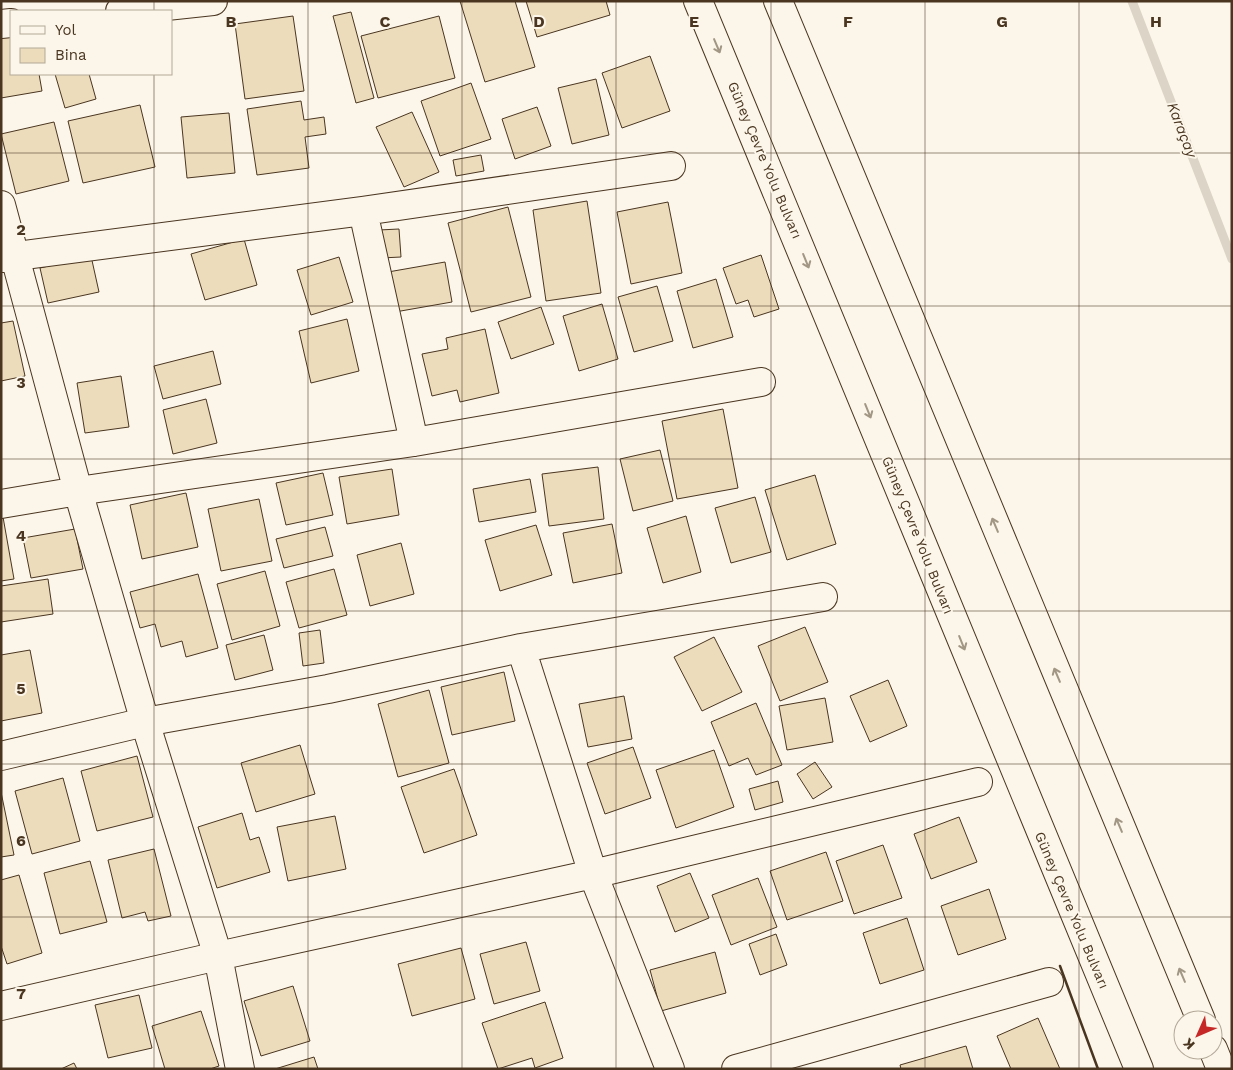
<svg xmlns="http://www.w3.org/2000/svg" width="1233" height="1070" font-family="'Work Sans',sans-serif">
<rect width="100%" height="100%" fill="#fbf6e9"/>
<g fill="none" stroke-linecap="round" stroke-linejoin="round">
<path stroke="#dcd4c6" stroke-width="9" d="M1132 1 1232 259"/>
</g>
<path fill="#ecdcbc" stroke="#4a3520" d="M460 1H515L535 67 485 82Z
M526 1H606L610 15 537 37Z
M351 12 374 98 356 103 333 16Z
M293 16 304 91 245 99 235 24Z
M439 16 455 78 378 98 361 36Z
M11 28V74H39L42 91 1 98V30Z
M650 56 670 111 622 128 602 73Z
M55 74H89L96 99 65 108Z
M596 79 609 135 572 144 558 88Z
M471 83 491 139 440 156 421 101Z
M301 101 304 120 324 117 326 134 305 137 309 168 257 175 247 109Z
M140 105 155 167 83 183 68 121Z
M537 107 551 146 515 159 502 119Z
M412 112 439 172 404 187 376 127Z
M229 113 235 173 187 178 181 117Z
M54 122 69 181 16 194 1 134Z
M481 155 484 171 456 176 453 160Z
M587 201 601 293 546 301 533 210Z
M668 202 682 273 631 284 617 212Z
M508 207 531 297 471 312 448 223Z
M399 229 401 257 381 258 379 230Z
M244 239 257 285 205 300 191 254Z
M761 255 779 309 754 317 748 300 736 304 723 268Z
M91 256 99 292 48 303 40 268Z
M339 257 353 302 311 315 297 270Z
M445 262 452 302 395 312 388 272Z
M716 279 733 337 693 348 677 291Z
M657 286 673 341 634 352 618 297Z
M602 304 618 359 579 371 563 316Z
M541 307 554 344 511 359 498 322Z
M347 319 359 371 311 383 299 331Z
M13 321 25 376 1 381V323Z
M485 329 499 393 460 402 457 390 432 396 422 354 448 349 446 338Z
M213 351 221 384 163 399 154 366Z
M121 376 129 427 85 433 77 383Z
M206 399 217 443 173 454 163 410Z
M723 409 738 488 677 499 662 421Z
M660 450 673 501 633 511 620 459Z
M598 467 604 519 549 526 542 474Z
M392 469 399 515 347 524 339 477Z
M323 473 333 515 286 525 276 483Z
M815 475 836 544 787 560 765 490Z
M530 479 536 512 479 522 473 489Z
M186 493 198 547 142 559 130 505Z
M755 497 771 552 731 563 715 508Z
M259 499 272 561 221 571 208 509Z
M686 516 701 572 663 583 647 528Z
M1 517H3L14 579 1 581Z
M612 524 622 573 573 583 563 533Z
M536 525 552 575 500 591 485 540Z
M325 527 333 556 284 568 276 539Z
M75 529 83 569 31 578 23 538Z
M401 543 414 594 370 606 357 555Z
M334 569 347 615 299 628 286 582Z
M265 571 280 626 232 640 217 584Z
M198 574 218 648 186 657 182 641 161 647 155 624 140 628 130 592Z
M48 579 53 614 1 622V586Z
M805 627 828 682 780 701 758 646Z
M320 630 324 663 303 666 299 633Z
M264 635 273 670 235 680 226 645Z
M714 637 742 692 702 711 674 657Z
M30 650 42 713 1 721V655Z
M504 672 515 721 452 735 441 687Z
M888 680 907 726 870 742 850 696Z
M429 690 449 763 398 777 378 704Z
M624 696 632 739 588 747 579 704Z
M825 698 833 742 787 750 779 706Z
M756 703 782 765 756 775 748 758 729 766 711 722Z
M300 745 315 794 256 812 241 763Z
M633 747 651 798 605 814 587 763Z
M714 750 734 807 676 828 656 770Z
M137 756 153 817 97 831 81 771Z
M815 762 832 787 813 799 797 774Z
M454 769 477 835 424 853 401 787Z
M63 778 80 841 32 854 15 791Z
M778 781 783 802 755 810 749 789Z
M1 792 14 855 1 857Z
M242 813 250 840 259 837 270 872 217 888 198 827Z
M335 816 346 869 288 881 277 827Z
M959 817 977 862 931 879 914 834Z
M883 845 902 898 854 914 836 861Z
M154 849 171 916 148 921 145 912 122 918 108 860Z
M826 852 843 901 787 920 770 871Z
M90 861 107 922 60 934 44 873Z
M690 873 709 918 675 932 657 886Z
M19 875 42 953 7 964 1 946V880Z
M758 878 777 927 731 945 712 895Z
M989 889 1006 939 958 955 941 906Z
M907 918 924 970 880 984 863 933Z
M776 934 787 965 760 975 749 944Z
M526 942 540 991 494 1004 480 954Z
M461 948 475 999 412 1016 398 964Z
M715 952 726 993 661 1011 650 970Z
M293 986 310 1041 261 1056 244 1001Z
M139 995 152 1048 108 1058 95 1005Z
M545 1002 563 1058 535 1068 532 1058 498 1069 482 1023Z
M201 1011 219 1066 210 1069H165L152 1026Z
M1038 1018 1060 1069H1011L997 1036Z
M966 1046 973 1069H901L900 1065Z
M314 1057 318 1069H275Z
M74 1063 77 1069H61Z"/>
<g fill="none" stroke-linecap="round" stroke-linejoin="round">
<g stroke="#4a3520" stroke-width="30">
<path id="minor" d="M120 11 213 1
M1 24 11 23
M1 205 78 491 145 722 218 956 240 1069
M363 211 414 442
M1 258 363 211 671 166
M1 504 78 491 414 442 761 382
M521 648 593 874 670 1069
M1 756 145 722 328 689 521 648 823 597
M1 1006 218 956 593 874 978 782
M736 1069 1049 982"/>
</g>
<g stroke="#4a3520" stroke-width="30">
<path id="highway" d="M698 1C847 356 990 714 1139 1069
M778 1 1201 1020
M1213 1049 1221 1069"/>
</g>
<use href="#minor" stroke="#fbf6e9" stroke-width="28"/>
<use href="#highway" stroke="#fbf6e9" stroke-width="28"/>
<path stroke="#4a3520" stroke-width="2.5" d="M1060 966 1098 1069"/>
</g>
<defs><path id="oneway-shaft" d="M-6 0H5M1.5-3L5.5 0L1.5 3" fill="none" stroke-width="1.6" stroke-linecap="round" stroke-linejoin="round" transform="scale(1.25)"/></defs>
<g stroke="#a29684">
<use href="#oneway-shaft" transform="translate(717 46) rotate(67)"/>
<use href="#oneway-shaft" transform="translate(806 261) rotate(68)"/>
<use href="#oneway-shaft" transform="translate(868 411) rotate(68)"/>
<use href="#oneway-shaft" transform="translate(995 525) rotate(-113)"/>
<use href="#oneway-shaft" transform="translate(962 643) rotate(68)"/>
<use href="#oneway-shaft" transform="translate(1057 675) rotate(-113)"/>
<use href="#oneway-shaft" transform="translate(1119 825) rotate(-113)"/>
<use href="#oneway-shaft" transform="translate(1182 975) rotate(-113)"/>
</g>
<path fill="none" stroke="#4a3520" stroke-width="1" stroke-opacity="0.55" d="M154 1V11M308 1V1069M462 1V1069M616 1V1069M771 1V1069M925 1V1069M1079 1V1069M154 74V1069M1 153H1232M1 306H1232M1 459H1232M1 611H1232M1 764H1232M1 917H1232"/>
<g text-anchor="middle" stroke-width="4" stroke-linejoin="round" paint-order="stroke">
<g font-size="14" fill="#4a3520" stroke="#fbf6e9">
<text transform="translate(765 160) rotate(67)" y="5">Güney Çevre Yolu Bulvarı</text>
<text transform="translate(918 535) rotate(68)" y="5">Güney Çevre Yolu Bulvarı</text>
<text transform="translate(1072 910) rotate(67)" y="5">Güney Çevre Yolu Bulvarı</text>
</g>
<g font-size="15" font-style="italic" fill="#4a3520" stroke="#fbf6e9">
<text transform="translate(1182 130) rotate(69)" y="5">Karaçay</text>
</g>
</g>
<g font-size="16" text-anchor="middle" font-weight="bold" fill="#4a3520" stroke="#fbf6e9" stroke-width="4" stroke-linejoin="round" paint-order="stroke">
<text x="231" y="27">B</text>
<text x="385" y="27">C</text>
<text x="539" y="27">D</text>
<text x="694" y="27">E</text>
<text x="848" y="27">F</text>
<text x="1002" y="27">G</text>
<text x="1156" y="27">H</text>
<text x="21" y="235">2</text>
<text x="21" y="388">3</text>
<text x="21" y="541">4</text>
<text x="21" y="694">5</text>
<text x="21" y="846">6</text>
<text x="21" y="999">7</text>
</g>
<rect width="1233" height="1070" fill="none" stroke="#4a3520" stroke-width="5"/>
<rect x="10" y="10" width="162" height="65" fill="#fbf6e9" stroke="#b4a999"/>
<rect x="20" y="26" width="25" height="8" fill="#fbf6e9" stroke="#b4a999"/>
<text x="55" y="35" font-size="15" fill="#4a3520">Yol</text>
<rect x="20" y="48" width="25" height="15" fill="#ecdcbc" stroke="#b4a999"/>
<text x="55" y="60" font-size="15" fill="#4a3520">Bina</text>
<g transform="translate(1198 1035) rotate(225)"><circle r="24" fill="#fbf6e9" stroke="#b4a999"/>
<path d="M0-4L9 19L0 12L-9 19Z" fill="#c62828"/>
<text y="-8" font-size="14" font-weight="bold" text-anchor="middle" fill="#4a3520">K</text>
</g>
</svg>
